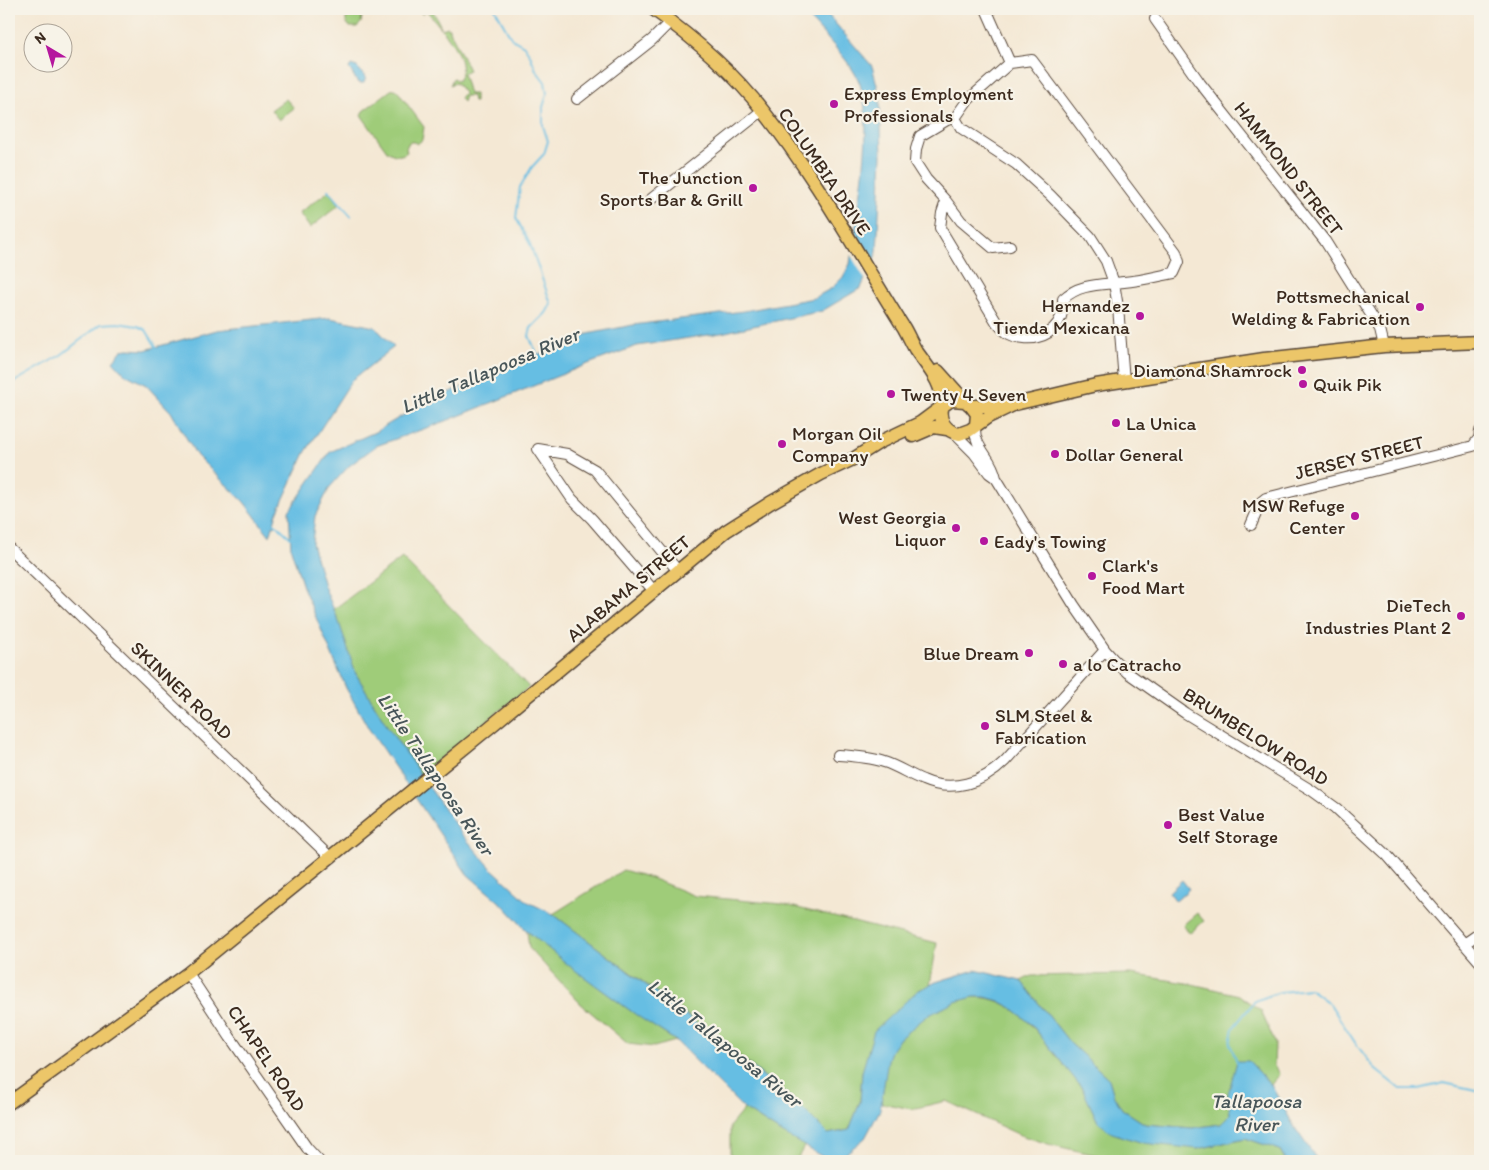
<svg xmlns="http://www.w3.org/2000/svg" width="1489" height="1170" font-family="Itim,sans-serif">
<rect width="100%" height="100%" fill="#f7f3e8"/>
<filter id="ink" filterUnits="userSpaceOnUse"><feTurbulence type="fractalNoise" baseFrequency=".02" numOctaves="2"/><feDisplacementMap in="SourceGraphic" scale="10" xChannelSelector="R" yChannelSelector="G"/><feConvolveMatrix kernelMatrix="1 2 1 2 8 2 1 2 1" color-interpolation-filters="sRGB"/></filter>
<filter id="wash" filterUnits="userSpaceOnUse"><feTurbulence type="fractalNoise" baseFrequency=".0096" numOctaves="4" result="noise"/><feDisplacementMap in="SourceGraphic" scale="20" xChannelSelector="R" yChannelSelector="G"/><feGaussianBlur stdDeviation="1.12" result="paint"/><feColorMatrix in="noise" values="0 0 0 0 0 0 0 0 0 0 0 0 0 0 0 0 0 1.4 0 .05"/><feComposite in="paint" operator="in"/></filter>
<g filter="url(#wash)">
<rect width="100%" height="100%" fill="#f4e8d4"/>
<path fill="#9fcc79" stroke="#6d7b4c" d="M353 9H363L361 23 357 27H350L346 22V18Z
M418 9H432L442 29 448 27 469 70 463 73 469 94H475V102H473L472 96H465L463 102 460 98 464 93 456 83 450 85 453 78 458 81C472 59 440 28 427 11L422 14Z
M396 89 424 127 422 140 417 144 414 142H409L406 148 407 152C401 157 394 156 387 151L361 115 363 111 391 90Z
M286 99 294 108 279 120 271 110Z
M329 191 339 205 310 228 299 213Z
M402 558 529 687 421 774 389 729 356 674 334 609Z
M623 870 651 878 695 896 782 904 937 943 930 985 917 991 862 1072 860 1102 849 1130 828 1134C744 1052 646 986 553 914Z
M1197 913 1204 921 1190 933 1183 925Z
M527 931C575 970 624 1008 676 1041L654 1047 628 1044 580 1003 529 948Z
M1131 974 1192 984 1239 995 1261 1011 1275 1043 1274 1066 1279 1074 1271 1085 1249 1061 1228 1094 1230 1115 1221 1124 1192 1128 1145 1124 1122 1109 1114 1096 1109 1079 1070 1043 1021 981 1031 976Z
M974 997C1014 997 1035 1029 1057 1057 1065 1067 1074 1076 1081 1087 1088 1097 1092 1110 1098 1122L1198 1149 1245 1138 1280 1150 1286 1161H1122L1048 1144 1020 1135 946 1101 912 1109 881 1103C884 1089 884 1070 888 1057 899 1028 945 1001 974 997Z
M744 1109 775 1129 805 1145 796 1161H736L730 1153V1126Z"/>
<path fill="#66bee3" stroke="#507480" d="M801 9H823L872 66 877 85 880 101 882 156 877 252 861 288 822 311 721 333 637 346 588 364 446 421 376 446 349 466 330 487 315 516 312 543 324 586 339 622 356 674 389 729 461 833 492 869 528 902 553 914 687 1016 795 1101 828 1134 849 1130 860 1102 862 1072 874 1031 917 991 936 982 975 970 1021 981 1070 1043 1109 1079 1114 1096 1122 1109 1145 1124 1192 1128 1221 1124 1230 1115 1228 1094 1237 1061H1249L1271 1085 1295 1128 1318 1161H1286L1280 1150 1245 1138 1198 1149 1143 1143 1112 1133 1098 1122 1082 1088 1032 1025 1012 1008 999 1001 985 997H974L955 1002 927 1016 900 1038 891 1051 888 1060 880 1110 865 1138 844 1155 823 1157 775 1129 744 1109 676 1041 639 1017 572 968 527 931 504 906 467 874 369 729 346 688 303 587 291 549 289 511 330 452 375 432 429 400 479 381 564 343 588 334 633 325 744 311 814 298 832 288 843 277 850 264C856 217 878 119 857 77 846 56 817 28 801 9Z
M351 65 357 67 366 77 364 83H358L349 68Z
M330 318 375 327 394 347 352 380 305 453 277 513 270 536 244 502 197 456 171 412 146 385 125 374 113 361 122 350 128 349 145 350 217 330Z
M1182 880 1189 889 1176 901 1169 892Z"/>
<path fill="#f4e8d4" d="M852 229 874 264 866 281 849 252Z"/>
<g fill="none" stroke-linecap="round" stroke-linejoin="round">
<path stroke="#66bee3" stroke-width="2" d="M495 9 512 39 524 46 530 55 536 70 545 82 547 94 543 107V126L548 141 544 154 532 167 520 187 516 218 530 244 551 304 546 313 531 328 529 336 538 356
M328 190 351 216
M9 385 61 355 101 324 118 323 138 326 146 330 157 348
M273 522 292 539
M1237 1062 1230 1044 1233 1028 1255 1001 1280 992 1310 989 1330 1004 1356 1044 1376 1070 1400 1089H1419L1444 1083 1480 1091"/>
</g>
</g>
<g filter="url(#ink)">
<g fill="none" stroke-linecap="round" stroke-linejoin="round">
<g stroke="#574639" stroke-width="12">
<path id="minor" d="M986 9 1010 63
M1155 19 1200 83 1325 241 1380 329 1384 346
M577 99 652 40 671 21
M955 118 961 128 1016 164 1050 195 1090 236 1106 261 1114 283 1118 307 1124 381
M955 118 947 120 920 136 916 149 915 162 926 179 946 201 961 221 993 248 1010 246
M650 200 763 110
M946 201 942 213 940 228 997 323C1000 326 1004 331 1009 334 1013 336 1019 338 1024 338 1048 340 1065 324 1063 299 1080 283 1102 285 1124 282 1141 281 1158 276 1174 273L1179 262 1176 252 1032 60 1010 63 967 101 955 118
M975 427C974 449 992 456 996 478L1074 605 1105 650 1114 660 1128 673 1185 713 1311 790 1336 808 1387 855 1480 962
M954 433 974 453 989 473 996 478
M538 449 567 454 595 470 678 571
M538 449 572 499 592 519 654 591
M1251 525 1261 502 1266 498 1473 446 1479 438 1480 431
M9 548 331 858
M838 755C853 756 869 757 884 762 897 766 910 775 923 780 952 793 983 783 1005 761L1105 650
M1464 944 1480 933
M188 973 230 1037 307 1148 319 1161"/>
</g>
<g stroke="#574639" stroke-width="15">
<path id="major" d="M653 9C694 38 733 72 764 112 817 179 858 255 904 328 908 335 911 342 915 349 927 367 944 383 942 406
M938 371 965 401
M971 406H987L1005 401
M941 408C939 421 946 431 959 434L970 430 988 417 1015 404 1096 385 1264 359 1384 346 1480 342
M913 436 934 427 947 429
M9 1103 188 973 490 727 726 531 770 503 821 474 853 459 880 442 920 423 951 400 965 401 971 406 977 414 976 425"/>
</g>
<use href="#minor" stroke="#fff" stroke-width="10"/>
<use href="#major" stroke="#ecc669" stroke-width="12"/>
</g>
</g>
<g fill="#b5179e" stroke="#f7f3e8" stroke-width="2">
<circle cx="834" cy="104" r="5"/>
<circle cx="753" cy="188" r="5"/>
<circle cx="1420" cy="307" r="5"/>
<circle cx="1140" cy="316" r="5"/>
<circle cx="1302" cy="370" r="5"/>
<circle cx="1303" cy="384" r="5"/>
<circle cx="891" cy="394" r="5"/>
<circle cx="1116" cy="423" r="5"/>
<circle cx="782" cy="444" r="5"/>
<circle cx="1055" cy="454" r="5"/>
<circle cx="1355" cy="516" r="5"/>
<circle cx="956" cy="528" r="5"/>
<circle cx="984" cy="541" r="5"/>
<circle cx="1092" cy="576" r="5"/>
<circle cx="1461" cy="616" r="5"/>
<circle cx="1029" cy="653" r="5"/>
<circle cx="1063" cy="664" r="5"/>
<circle cx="985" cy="726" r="5"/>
<circle cx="1168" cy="825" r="5"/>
</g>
<g text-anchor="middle" stroke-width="4.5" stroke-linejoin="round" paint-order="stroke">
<g font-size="19" fill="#3b2a1e" stroke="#f7f3e8" text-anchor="start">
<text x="844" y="100">Express Employment<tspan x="844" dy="22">Professionals</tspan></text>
<text x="743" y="184" text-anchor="end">The Junction<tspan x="743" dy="22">Sports Bar &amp; Grill</tspan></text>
<text x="1410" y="303" text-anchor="end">Pottsmechanical<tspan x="1410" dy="22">Welding &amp; Fabrication</tspan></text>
<text x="1130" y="312" text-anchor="end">Hernandez<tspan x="1130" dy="22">Tienda Mexicana</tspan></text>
<text x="1292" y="377" text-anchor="end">Diamond Shamrock</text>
<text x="1313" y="391">Quik Pik</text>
<text x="901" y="401">Twenty 4 Seven</text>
<text x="1126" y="430">La Unica</text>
<text x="792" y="440">Morgan Oil<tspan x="792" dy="22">Company</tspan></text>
<text x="1065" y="461">Dollar General</text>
<text x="1345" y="512" text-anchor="end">MSW Refuge<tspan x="1345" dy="22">Center</tspan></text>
<text x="946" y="524" text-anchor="end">West Georgia<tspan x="946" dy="22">Liquor</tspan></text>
<text x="994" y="548">Eady's Towing</text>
<text x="1102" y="572">Clark's<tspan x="1102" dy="22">Food Mart</tspan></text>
<text x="1451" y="612" text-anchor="end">DieTech<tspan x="1451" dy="22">Industries Plant 2</tspan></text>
<text x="1019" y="660" text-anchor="end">Blue Dream</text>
<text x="1073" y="671">a lo Catracho</text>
<text x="995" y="722">SLM Steel &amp;<tspan x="995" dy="22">Fabrication</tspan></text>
<text x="1178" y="821">Best Value<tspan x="1178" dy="22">Self Storage</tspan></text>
</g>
<g font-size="19" fill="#3b2a1e" stroke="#f7f3e8">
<text transform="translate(1289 168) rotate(52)" y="7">HAMMOND STREET</text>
<text transform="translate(825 171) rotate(56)" y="7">COLUMBIA DRIVE</text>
<text transform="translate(1359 457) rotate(-14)" y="7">JERSEY STREET</text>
<text transform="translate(628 588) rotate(-40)" y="7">ALABAMA STREET</text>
<text transform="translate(182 690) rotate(44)" y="7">SKINNER ROAD</text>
<text transform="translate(1256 736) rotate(32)" y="7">BRUMBELOW ROAD</text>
<text transform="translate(267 1058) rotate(56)" y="7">CHAPEL ROAD</text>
</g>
<g font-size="20" font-style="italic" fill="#485659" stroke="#f7f3e8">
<text transform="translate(490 370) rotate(-23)" y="7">Little Tallapoosa River</text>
<text transform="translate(436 774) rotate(56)" y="7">Little Tallapoosa River</text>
<text transform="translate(725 1043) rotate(39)" y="7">Little Tallapoosa River</text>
<text x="1256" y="1108">Tallapoosa<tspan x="1256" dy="23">River</tspan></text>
</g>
</g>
<rect width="1489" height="1170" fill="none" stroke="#f7f3e8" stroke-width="30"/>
<g transform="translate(48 48) rotate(322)"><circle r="24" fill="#f7f3e8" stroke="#aca397"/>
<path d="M0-4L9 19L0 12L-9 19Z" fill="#b5179e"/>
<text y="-8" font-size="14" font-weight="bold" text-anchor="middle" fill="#3b2a1e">N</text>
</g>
</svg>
